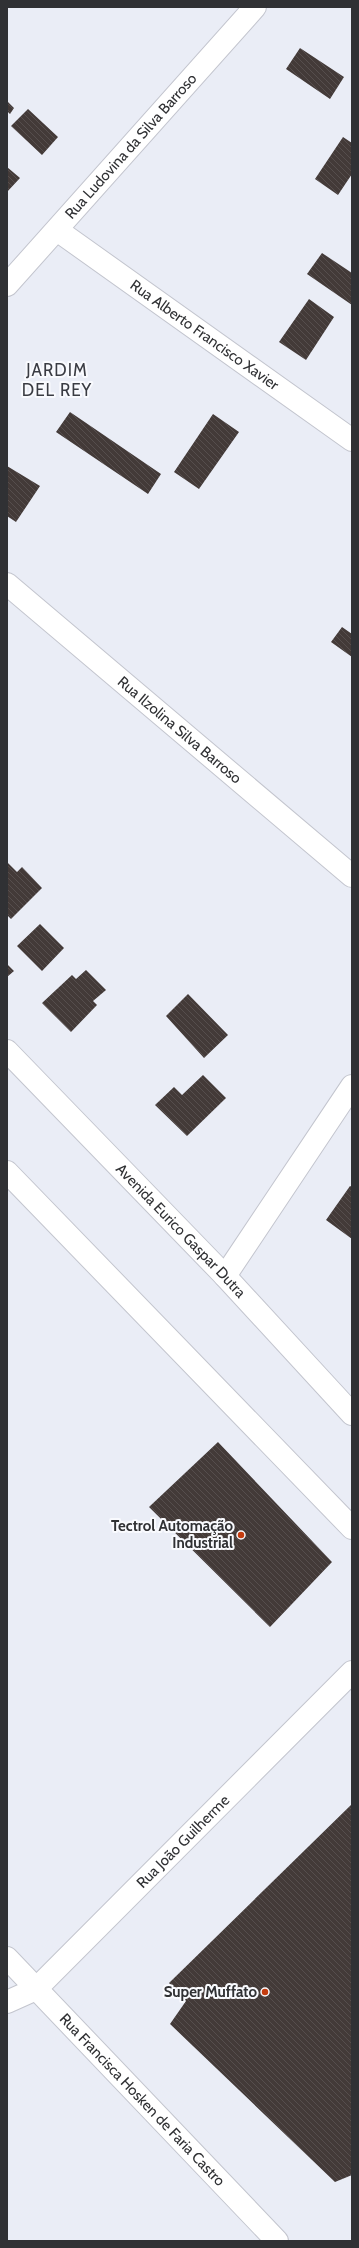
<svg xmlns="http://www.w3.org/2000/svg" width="359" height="2248" font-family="Cabin,sans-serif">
<defs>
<pattern id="building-back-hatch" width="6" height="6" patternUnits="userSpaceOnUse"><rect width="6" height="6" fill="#433a38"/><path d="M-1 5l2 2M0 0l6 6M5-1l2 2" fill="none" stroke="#564e4d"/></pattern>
</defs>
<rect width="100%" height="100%" fill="#eaedf6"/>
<path fill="url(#building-back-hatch)" d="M300 48 344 77 330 99 286 69Z
M8 102 14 108 10 114 7 111Z
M28 109 58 137 42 155 11 126Z
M343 137 352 143V174L338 195 315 179Z
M7 167 20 178 7 192Z
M322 253 352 273V305L307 274Z
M309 299 334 317 306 360 279 342Z
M70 412 161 474 148 494 56 432Z
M213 414 239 432 199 489 174 472Z
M7 466 40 486 16 522 7 516Z
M342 627 352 634V657L331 642Z
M7 862 17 872 22 867 42 888 11 919 7 915Z
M40 924 64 948 42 971 17 946Z
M7 964 14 971 7 977Z
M86 970 106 990 93 1001 97 1005 71 1032 42 1003 72 975 76 979Z
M188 994 228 1035 204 1058 166 1016Z
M203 1075 226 1098 187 1136 155 1105 174 1087 182 1095Z
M350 1186 352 1187V1239L326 1220Z
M218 1442 332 1562 270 1627 149 1507Z
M352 1804V2175L335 2182 170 2024 186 2001 169 1983Z"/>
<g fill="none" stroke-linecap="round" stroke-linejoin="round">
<g stroke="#c3c5ce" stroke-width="24">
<g id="minor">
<path id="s1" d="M57 230 352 440"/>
<path id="s2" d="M7 285 255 7"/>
<path id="s3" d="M7 584 352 876"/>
<path d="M225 1276 352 1086"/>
<path id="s4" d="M7 1958 277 2241"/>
<path id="s5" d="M7 2002 36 1989 352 1672"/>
</g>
</g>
<g stroke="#c3c5ce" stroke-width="24">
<g id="tertiary">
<path id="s6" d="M7 1051 225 1276 352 1414"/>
<path d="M7 1172 352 1528"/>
</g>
</g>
<use href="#minor" stroke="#fff" stroke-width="22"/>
<use href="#tertiary" stroke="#fff" stroke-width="22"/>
</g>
<g fill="#c43c0f" stroke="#f9fafe" stroke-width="1.5">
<circle cx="241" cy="1535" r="4"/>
<circle cx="265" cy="1992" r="4"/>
</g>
<g text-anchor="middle" stroke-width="4" stroke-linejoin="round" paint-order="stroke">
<g font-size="15" fill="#303134" stroke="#f9fafe">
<text dy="5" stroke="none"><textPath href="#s2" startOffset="186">Rua Ludovina da Silva Barroso</textPath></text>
<text dy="5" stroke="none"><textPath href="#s1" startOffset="181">Rua Alberto Francisco Xavier</textPath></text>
<text dy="5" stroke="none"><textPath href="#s3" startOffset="226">Rua Ilzolina Silva Barroso</textPath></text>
<text dy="5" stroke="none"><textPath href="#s6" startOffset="250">Avenida Eurico Gaspar Dutra</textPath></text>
<text dy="5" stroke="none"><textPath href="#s5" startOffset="240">Rua João Guilherme</textPath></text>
<text dy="5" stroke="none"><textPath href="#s4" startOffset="196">Rua Francisca Hosken de Faria Castro</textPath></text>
</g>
<g font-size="15" font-weight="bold" fill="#303134" stroke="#f9fafe" text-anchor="end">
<text x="233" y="1531">Tectrol Automação<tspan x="233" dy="17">Industrial</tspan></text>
<text x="257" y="1997">Super Muffato</text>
</g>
<g font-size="17" letter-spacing="1" fill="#3a3c43" stroke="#f9fafe">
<text x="57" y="376">JARDIM<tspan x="57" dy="20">DEL REY</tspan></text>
</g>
</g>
<rect width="359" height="2248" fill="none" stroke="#303134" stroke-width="16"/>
</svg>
